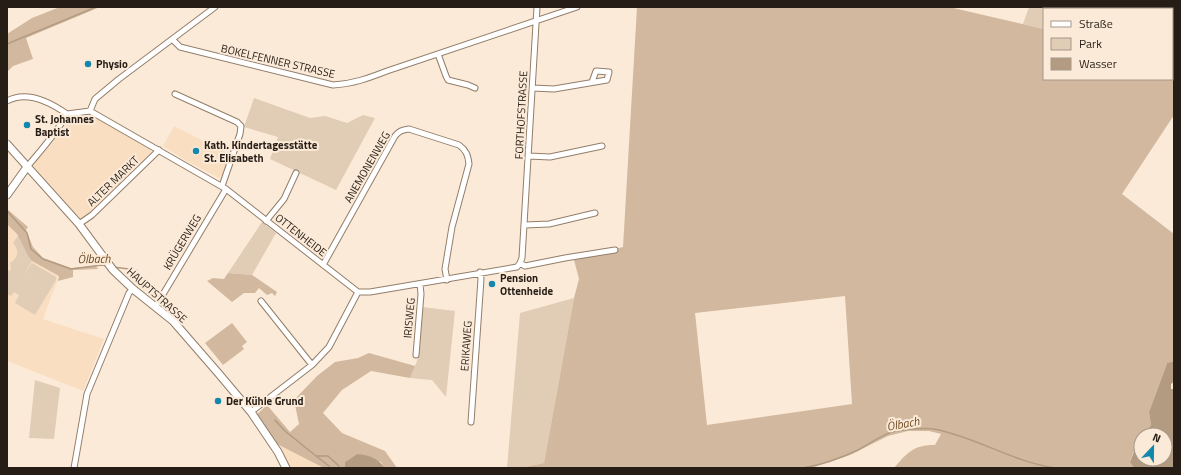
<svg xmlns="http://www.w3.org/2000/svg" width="1181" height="475" font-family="'Titillium Web',sans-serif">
<rect width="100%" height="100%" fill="#fcead8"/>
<path fill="#f9dec1" d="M90 115 151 150V152L90 213 81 219 34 167V164L71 119Z
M174 126 231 155 222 176 219 178 185 160 163 146Z
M7 224 17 234 32 261 59 276 43 319 104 339 83 391 7 361Z
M277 444 324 468H289Z"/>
<path fill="#e1ccb5" d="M1029 7H1111L1110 9H1044V29L1023 24Z
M254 98 310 118 325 116 347 123 363 115 375 118 336 190 270 159 278 137 244 127Z
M262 222 276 233 252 275 228 273Z
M18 236 28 256 32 261 23 276 32 263 56 277V280L35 315 15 303 19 295 14 292 11 296 7 294V271L11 270 10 263C18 258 20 251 13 243Z
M574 298 544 463 520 468H507L520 313Z
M422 307 455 311 446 397 432 380 410 378 419 356V349Z
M35 380 60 388 54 439 29 438Z"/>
<path fill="#d1b89e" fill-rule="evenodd" d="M60 7H100L26 38 33 59 13 66 7 72V34L32 18Z
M637 7H949L1044 29V79H1172V29H1174V115L1122 194 1174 234V361L1167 363 1165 369 1149 412 1151 425 1148 429 1141 434 1130 461 1134 468H894C907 453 913 445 935 445L941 434 929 431H908L888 436 850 455 811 468H520L544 463 574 298 579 279 574 260 623 247ZM845 296 852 404 707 425 695 313Z
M7 209 28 227 26 230 33 247 43 258 71 268 96 266 98 269 73 270V277L58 281 59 276 32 261 28 256 17 234 7 224Z
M228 273 252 275 277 292 275 296 272 293 267 295 259 288 255 293H244L232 302 207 281 213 278 224 279Z
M232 323 247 342 242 346 244 349 223 365 205 343Z
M369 353 415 366 410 378 371 371 342 390 323 413 342 433 385 451 397 468H385L381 462 357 454 345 462V468H324L277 444 255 416 267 405 290 432 299 424 294 400 317 376 335 362 358 358Z"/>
<path fill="#b39b82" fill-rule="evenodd" d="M1174 361V382L1171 384V389H1174V468H1134L1130 462 1141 434 1148 429 1151 425 1149 412 1165 369 1167 363ZM1141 435H1165V459H1141Z
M357 454C369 455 378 458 385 468H345V462Z"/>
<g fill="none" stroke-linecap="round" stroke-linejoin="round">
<path stroke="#b39b82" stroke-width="1.5" d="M7 44 96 7
M7 211 27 233 31 249 43 259 71 269 102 265 108 266
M113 267 137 270
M275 420 285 431 316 456H328L339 466
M316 456 329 466
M803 468C821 465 841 458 858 450 871 443 882 434 896 431 909 429 926 427 939 430 979 439 1014 462 1055 468
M1079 468H1092"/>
<g stroke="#927e69" stroke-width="7">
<path id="street" d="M173 40 180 47 333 85C353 84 369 78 387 71L577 7
M438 54 446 76 448 80 468 85 475 88
M533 88 554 89 607 80 609 72 596 71 592 82
M175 94 237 122 241 126 240 134 222 186
M7 101C27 90 50 102 67 114
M90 111 226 189 358 292H370L517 267 520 263 522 258 537 7
M90 111 95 99 119 79 215 7
M529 156 550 157 602 146
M27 167C41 150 56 134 67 114L90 111
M266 221 284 199 296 173
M79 224 92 215 159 150
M525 225 549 224 595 213
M520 263 525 266 565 258 615 250
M323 265 395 136C399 131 402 130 409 129L459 145C466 150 468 155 469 164L452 227 445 269 447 280
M261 301 312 365
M156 306 226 189
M416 355 421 294 420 284
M251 412 312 365 329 347 358 292
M471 422 481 279 480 272
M74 468 87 394 129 293 133 289"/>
</g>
<g stroke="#927e69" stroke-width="9">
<path id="secondary" d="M7 144 79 224 113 270 133 289 173 321 219 374 251 412 278 452 286 468
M7 195 27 167"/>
</g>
<use href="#street" stroke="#fff" stroke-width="5"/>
<use href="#secondary" stroke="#fff" stroke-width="7"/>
</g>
<g fill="#1487ad" stroke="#fcead8" stroke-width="1.5">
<circle cx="88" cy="64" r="4"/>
<circle cx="27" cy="125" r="4"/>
<circle cx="196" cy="151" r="4"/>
<circle cx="492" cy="284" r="4"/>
<circle cx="218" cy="401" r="4"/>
</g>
<g text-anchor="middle" stroke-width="4" stroke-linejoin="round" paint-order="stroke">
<g font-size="11" fill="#261e16" stroke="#fcead8">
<text transform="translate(278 61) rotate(13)" y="4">BOKELFENNER STRASSE</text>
<text transform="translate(521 115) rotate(-87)" y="4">FORTHOFSTRASSE</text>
<text transform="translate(367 167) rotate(-60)" y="4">ANEMONENWEG</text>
<text transform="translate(113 181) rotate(-44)" y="4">ALTER MARKT</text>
<text transform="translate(301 235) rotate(38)" y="4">OTTENHEIDE</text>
<text transform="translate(182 242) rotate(-59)" y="4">KRÜGERWEG</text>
<text transform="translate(157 295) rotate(42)" y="4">HAUPTSTRASSE</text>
<text transform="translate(409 318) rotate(-85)" y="4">IRISWEG</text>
<text transform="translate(466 346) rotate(-86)" y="4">ERIKAWEG</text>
</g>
<g font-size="11" font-weight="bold" fill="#261e16" stroke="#fcead8" text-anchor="start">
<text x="96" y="68">Physio</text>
<text x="35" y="123">St. Johannes<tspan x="35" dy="13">Baptist</tspan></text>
<text x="204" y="149">Kath. Kindertagesstätte<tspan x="204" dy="13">St. Elisabeth</tspan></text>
<text x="500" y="282">Pension<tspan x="500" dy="13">Ottenheide</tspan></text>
<text x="226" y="405">Der Kühle Grund</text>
</g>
<g font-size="12" font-style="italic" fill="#6e4a20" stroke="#fcead8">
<text transform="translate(94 259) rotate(-1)" y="4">Ölbach</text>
<text transform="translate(903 424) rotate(-10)" y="4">Ölbach</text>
</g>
</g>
<rect width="1181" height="475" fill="none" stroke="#261e16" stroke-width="16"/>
<rect x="1043" y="8" width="130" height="72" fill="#fcead8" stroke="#a6988a"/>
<rect x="1051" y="21" width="20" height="6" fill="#ffffff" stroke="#a6988a"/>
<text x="1079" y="28" font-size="12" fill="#261e16">Straße</text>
<rect x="1051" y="38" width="20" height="12" fill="#e1ccb5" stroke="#a6988a"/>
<text x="1079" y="48" font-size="12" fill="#261e16">Park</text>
<rect x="1051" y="58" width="20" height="12" fill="#b39b82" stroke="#a6988a"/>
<text x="1079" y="68" font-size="12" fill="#261e16">Wasser</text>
<g transform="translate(1153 447) rotate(22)"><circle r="19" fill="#fcead8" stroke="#a6988a"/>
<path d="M0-3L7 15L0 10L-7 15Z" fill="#1487ad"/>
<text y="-6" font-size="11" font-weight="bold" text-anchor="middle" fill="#261e16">N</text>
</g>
</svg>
